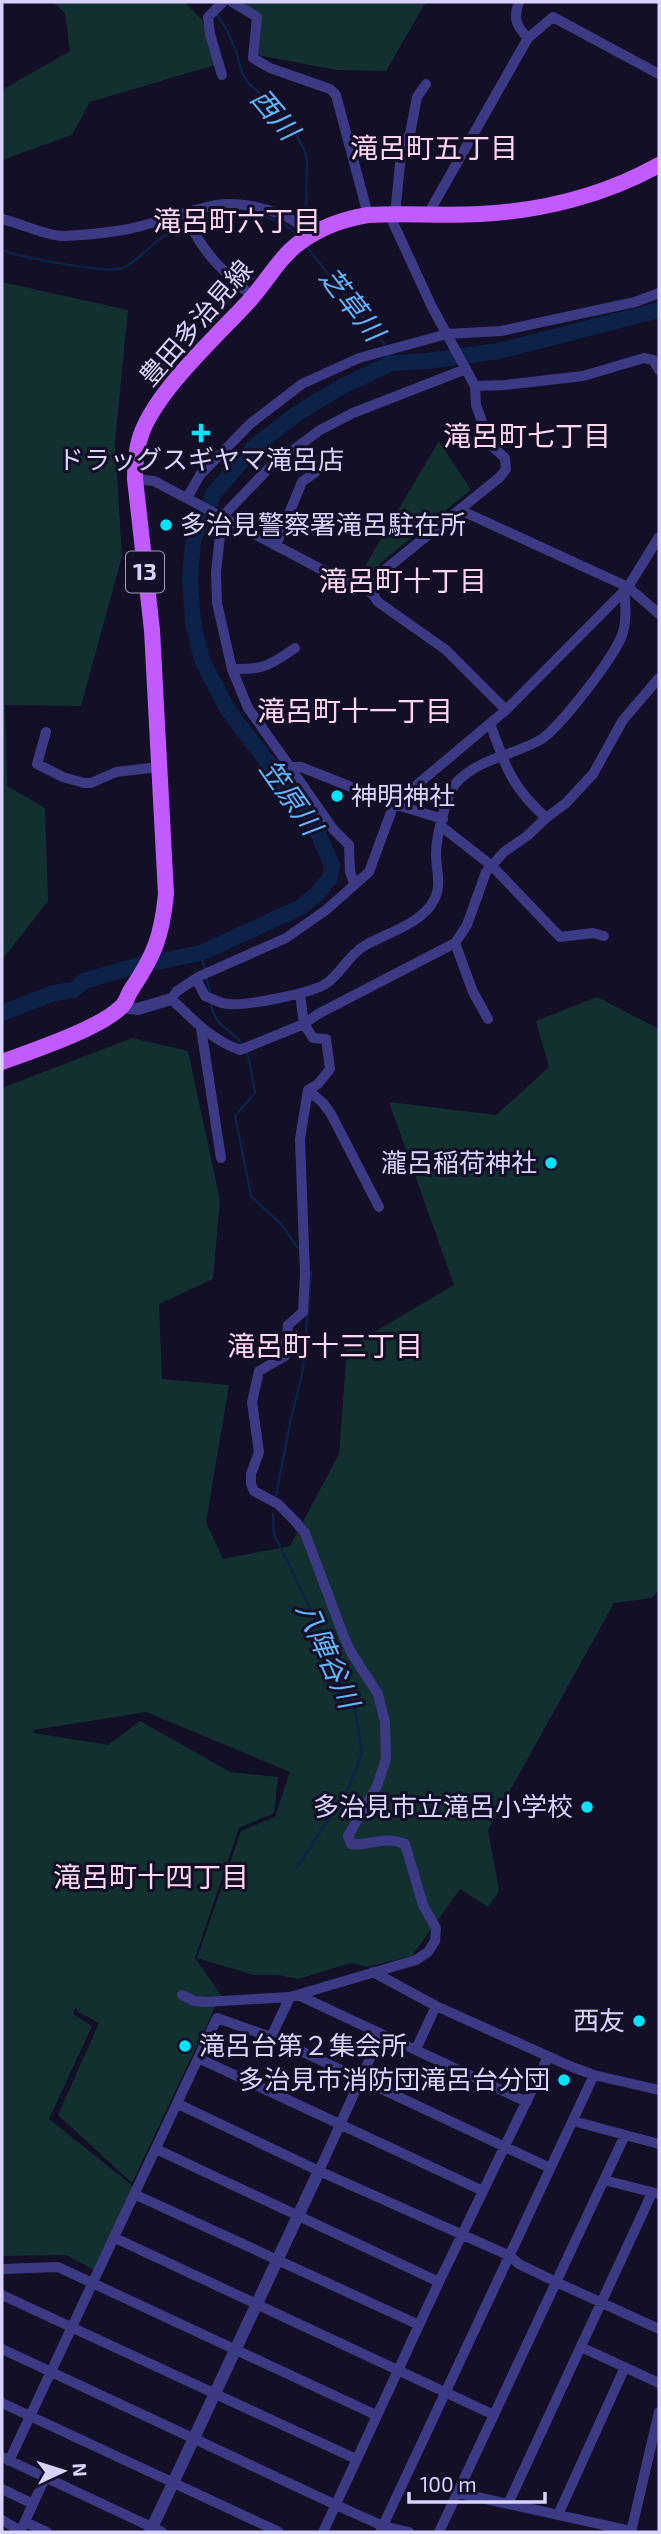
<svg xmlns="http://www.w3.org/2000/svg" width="661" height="2534" font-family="'Exo 2','Noto Sans JP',sans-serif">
<rect width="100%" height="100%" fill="#130f26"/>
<path fill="#12302f" d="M53 2H185L202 20 215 65 90 102 72 135 2 160V90L70 51 65 13Z
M236 2H426L386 71 336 70 258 55 260 17Z
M2 282 128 310 115 442 122 556 81 706 5 705 7 786 45 808 48 901 2 960Z
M439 441 471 490 385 559 374 570 370 578 364 579 359 576Z
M597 997 659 1029V1589L652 1598 614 1603 488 1830 499 1891 488 1907 460 1889 412 1956 367 1967 351 1963 298 1979 279 1975H254L197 1958 241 1831 275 1817 290 1772 146 1712 33 1730 34 1733 108 1745 140 1721 230 1772 278 1777 274 1813 239 1828 195 1958 221 1995 132 2183 58 2115 99 2023 78 2012 76 2007 73 2014 92 2026 49 2119 133 2186 96 2271 66 2255 2 2256V1088L132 1038 188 1051 220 1200 213 1279 159 1304 162 1379 229 1385 206 1522 223 1559 290 1546 339 1454 347 1348 454 1285 389 1102 496 1115 549 1067 536 1021Z"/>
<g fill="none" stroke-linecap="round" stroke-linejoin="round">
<path stroke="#0c2248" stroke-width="2.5" d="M216 13 226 28 236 51 242 73 249 84 283 113 304 149 307 159 306 206 301 224
M305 245 386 346
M2 250C21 257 105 274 123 268 134 264 151 245 161 238 174 229 209 213 225 212 248 210 285 219 299 237
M388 353 391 363
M201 953 205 969
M206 976 210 993
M211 1003C214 1028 234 1030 245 1048 250 1058 253 1081 255 1093L235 1116 251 1196 281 1224 298 1248
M276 1495 291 1418 303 1370 311 1272
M273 1514 274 1534 317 1623 355 1709 362 1753 347 1791 297 1867"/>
<path stroke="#0c2248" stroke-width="16" d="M2 1013 54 993 73 990 84 981 132 967 201 953 301 907 318 893 330 878 332 865 313 822 228 710 202 660 193 622 190 579 193 541 214 493 254 447 295 415 339 388 391 363 428 361 499 351 659 310"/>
<path stroke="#3d3a85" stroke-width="10" d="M232 2 257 17 253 58 270 68 330 89 336 95 368 215
M519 2C513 18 516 26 528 38
M222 75 210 34 208 17 223 2
M187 214C198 250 225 273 253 297
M395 214 402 145 410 134 417 97 426 84
M428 214 528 38 553 17 659 74
M2 219C20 223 46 236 64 236 85 235 108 233 129 229 158 223 187 210 217 205 242 200 297 213 310 236
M475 386 505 385 583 376 644 358 653 360 659 370
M135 479 154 481 349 584C363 584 371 590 378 602L446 650 506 710
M187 498 200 475 251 423 302 384 359 358 447 334 501 331 635 302 659 293
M460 510 628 587 659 614
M659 537 628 587 506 710 394 804 369 872 326 910 286 938 200 976 177 991 171 999C193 1019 211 1040 240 1050L304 1024 318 1014 455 943 467 925 486 872 504 852 527 836 546 818 566 803 593 774 623 720 659 678
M276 545 302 482 322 467
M371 590 387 568 500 477 506 469 505 458 494 448 486 433 476 405 475 386 432 307 389 214
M232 669C263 670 269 666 295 648
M490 723C505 766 511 786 546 818
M46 732 37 764 63 777 84 783H91L116 772 159 767
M290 767 333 829 349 845 350 872 354 883
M443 819 394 804 301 767H290L248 708 232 669 217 603 216 572 222 517 270 467 320 430 353 413 466 369
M442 827 492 866 560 937 593 933 604 936
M455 943 473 992 488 1019
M196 979 205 996C213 999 221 1004 229 1004 247 1006 313 993 327 983 341 973 349 955 364 946 386 933 422 924 434 900 442 886 436 869 436 854 436 838 446 795 456 783 479 758 512 756 540 740 558 730 618 653 623 632 627 618 626 605 624 591
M201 1028 221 1158
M308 1090 323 1103 331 1114 379 1207
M373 1972 436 2006 572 2067 594 2075 659 2090
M182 1995 194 2001 205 2002 290 1997 416 1960 428 1952 435 1941 436 1928 423 1905 405 1844C383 1835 372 1846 351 1844L348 1836 377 1786 386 1759 385 1722 378 1694 352 1654 344 1637 305 1533 295 1521 278 1504 254 1491 251 1484V1474L259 1452 252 1402 259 1371 285 1356 288 1325 303 1312 305 1274 300 1139 308 1090 318 1084 330 1069 326 1039 313 1038 304 1024 300 994
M298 1995 527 2102
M271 2037 290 1997
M416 2049 436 2006
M198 2058 483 2191
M178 2104 319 2171 510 2256 519 2264 556 2282 659 2329
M573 2121 659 2144
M156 2149 439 2282
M319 2171 381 2034
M604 2180 659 2194
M134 2194 419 2325
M115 2238 494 2415
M2 2269 58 2267 376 2415
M2 2295 356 2459
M581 2347 659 2383
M2 2349 336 2505 383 2526 409 2532
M2 2403 279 2532
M2 2457 162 2532
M9 2461 217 2018 271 2037 550 2168
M2 2489 33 2504
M458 2493 631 2531
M508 2504 652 2193
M558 2515 625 2367
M2 2520 21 2531
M25 2522 47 2532
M20 2532 45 2478
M323 2532 439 2282 548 2057
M380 2532 594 2075
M439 2532 625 2135
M631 2532 659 2412"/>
<path stroke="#3d3a85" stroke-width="12" d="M123 1007 138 1009 171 999
M150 2532 319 2171"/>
<path stroke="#c25bff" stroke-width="16" d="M2 1062C32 1051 98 1029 120 1008 126 1004 127 996 131 990 154 956 162 936 166 894L152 630 135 479C135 463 136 447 142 432 159 388 218 335 250 300 267 281 279 258 299 243 319 228 343 219 368 215 405 213 443 216 480 214 542 211 605 195 659 165"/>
</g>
<g fill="#00e5ff" stroke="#130f26" stroke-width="2.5">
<path d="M197.5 422.5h7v7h7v7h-7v7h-7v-7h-7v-7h7z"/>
<circle cx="166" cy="525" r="7"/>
<circle cx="337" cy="796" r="7"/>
<circle cx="551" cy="1163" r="7"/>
<circle cx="587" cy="1807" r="7"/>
<circle cx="639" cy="2021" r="7"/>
<circle cx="185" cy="2046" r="7"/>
<circle cx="564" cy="2080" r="7"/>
</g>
<g text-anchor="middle" stroke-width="6" stroke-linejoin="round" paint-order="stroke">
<rect fill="#130f26" stroke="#9e99be" stroke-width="2" x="126" y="551.5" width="38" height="41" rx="5"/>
<g font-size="24" font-weight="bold" fill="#d9d4ff">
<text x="145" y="580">13</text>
</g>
<g font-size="26" fill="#d9d4ff" stroke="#130f26">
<text transform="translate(196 323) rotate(-49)" y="9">豊田多治見線</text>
</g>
<g font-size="26" fill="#d9d4ff" stroke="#130f26" text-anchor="end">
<text x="201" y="469" text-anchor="middle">ドラッグスギヤマ滝呂店</text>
<text x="180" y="534" text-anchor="start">多治見警察署滝呂駐在所</text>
<text x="351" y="805" text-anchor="start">神明神社</text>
<text x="537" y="1172">瀧呂稲荷神社</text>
<text x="573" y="1816">多治見市立滝呂小学校</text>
<text x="625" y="2030">西友</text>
<text x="199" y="2055" text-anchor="start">滝呂台第２集会所</text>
<text x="550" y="2089">多治見市消防団滝呂台分団</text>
</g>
<g font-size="28" font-style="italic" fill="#62b6ff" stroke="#130f26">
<text transform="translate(275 114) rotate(50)" y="10">西川</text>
<text transform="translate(352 304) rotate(52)" y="10">芝草川</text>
<text transform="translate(291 797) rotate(55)" y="10">笠原川</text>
<text transform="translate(328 1655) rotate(66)" y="10">八陣谷川</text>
</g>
<g font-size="28" fill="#ffd6f0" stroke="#130f26">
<text x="434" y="158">滝呂町五丁目</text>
<text x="237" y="231">滝呂町六丁目</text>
<text x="527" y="446">滝呂町七丁目</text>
<text x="403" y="591">滝呂町十丁目</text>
<text x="355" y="721">滝呂町十一丁目</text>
<text x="325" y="1356">滝呂町十三丁目</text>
<text x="151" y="1887">滝呂町十四丁目</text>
</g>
</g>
<rect width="661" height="2534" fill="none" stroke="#d9d4ff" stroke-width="7"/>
<g transform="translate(63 2471) rotate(86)" stroke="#130f26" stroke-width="5" paint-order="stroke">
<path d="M0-5L12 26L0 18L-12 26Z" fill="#d9d4ff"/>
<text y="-10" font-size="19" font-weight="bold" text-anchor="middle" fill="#d9d4ff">N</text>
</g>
<path d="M409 2492v10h136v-10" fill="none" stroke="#d9d4ff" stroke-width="3.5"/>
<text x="420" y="2492" font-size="21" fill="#d9d4ff" stroke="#130f26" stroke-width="5" paint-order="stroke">100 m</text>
</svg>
